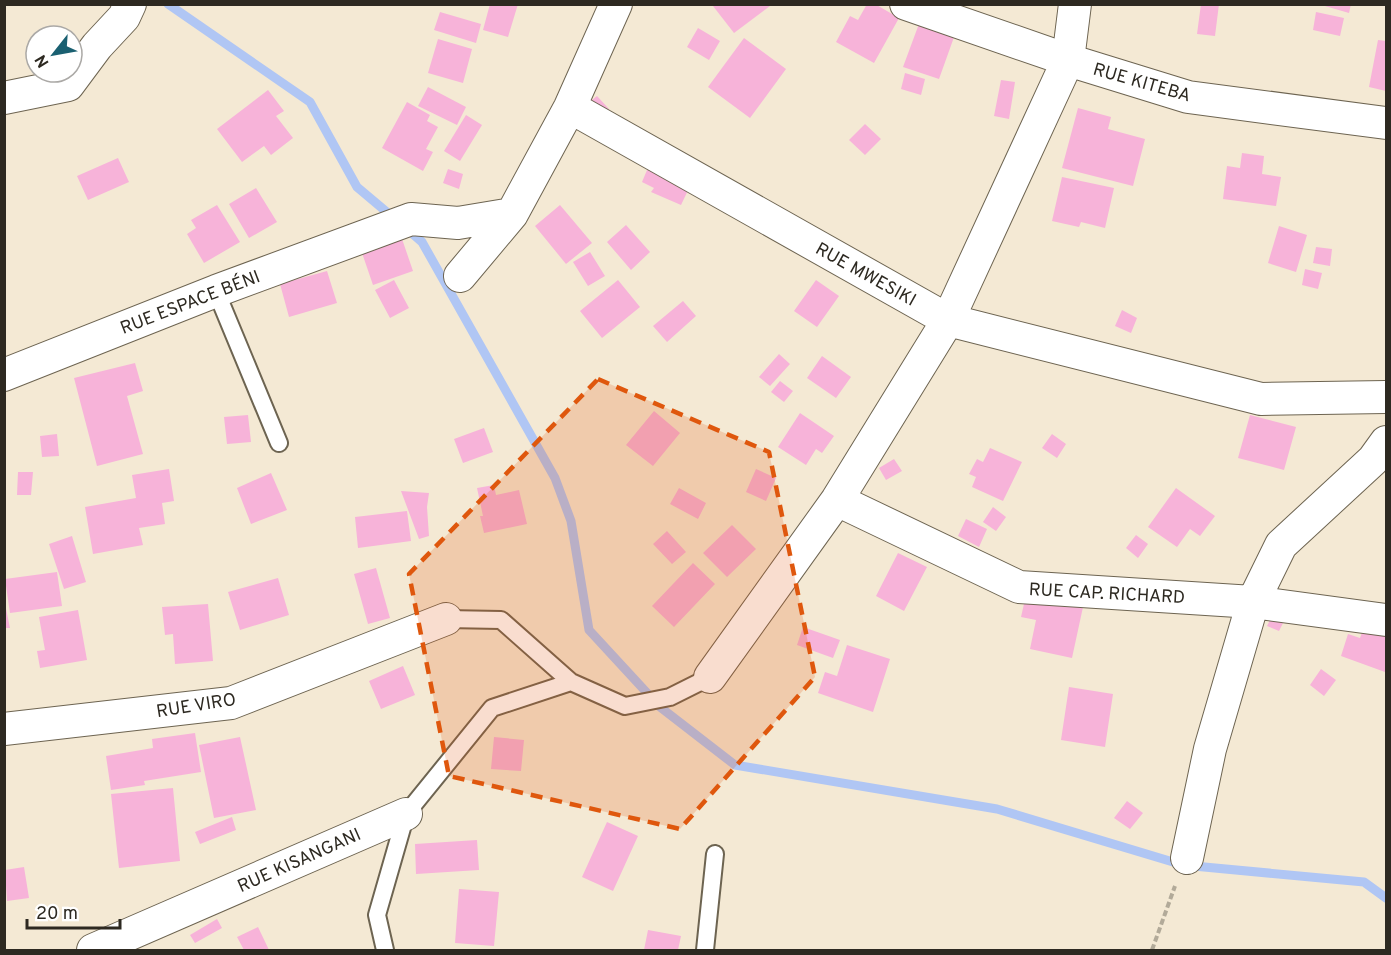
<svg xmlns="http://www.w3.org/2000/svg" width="1391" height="955" font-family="Overpass,sans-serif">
<rect width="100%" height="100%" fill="#f4e9d4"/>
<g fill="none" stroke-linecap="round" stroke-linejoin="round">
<path stroke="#b0c6f4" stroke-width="9" d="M168 4 310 102 357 187 395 219
M406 228 422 242 555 478 571 521 589 630 660 707 735 765 997 809 1183 865 1364 882 1386 898"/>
</g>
<path fill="#f7b3d9" d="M490 4H518L508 37 483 30Z
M715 4H768L770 6 734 33 713 6Z
M867 4H875L899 18 874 63 836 42 850 16 858 20Z
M1201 4H1219L1215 36 1197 34Z
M1318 4H1351L1349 13Z
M440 12 481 24 476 43 434 30Z
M1316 12 1344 18 1340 36 1313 30Z
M923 13 958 26 939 79 903 67Z
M698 28 720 41 709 60 687 47Z
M744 38 786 69 750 118 708 87Z
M438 39 472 49 463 83 428 73Z
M1378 40 1386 41V91L1369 87Z
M905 73 925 79 921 95 901 89Z
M1001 80 1015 82 1009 119 994 116Z
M428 87 466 107 457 125 418 106Z
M268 90 284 111 276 116 293 138 271 155 264 146 242 162 217 129Z
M597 96 609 109 594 122 582 108Z
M407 102 430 115 427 121 438 127 426 149 433 152 423 171 382 148Z
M1078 108 1111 117 1108 129 1145 139 1133 186 1062 168Z
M466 115 482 125 460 161 444 151Z
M865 124 881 139 865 155 849 140Z
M1242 153 1264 156 1262 174 1281 177 1276 206 1223 199 1227 166 1240 168Z
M118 158 129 182 88 200 77 176Z
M650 163 692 182 681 205 651 192 654 188 642 182Z
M448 169 463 174 459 189 443 183Z
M1062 177 1114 188 1105 228 1081 222 1079 227 1052 221Z
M256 188 277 222 249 238 229 204Z
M217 205 240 242 204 263 187 234 196 228 191 220Z
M560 205 592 243 566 264 535 226Z
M626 225 650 252 631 270 607 242Z
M1279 226 1307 235 1296 272 1268 263Z
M401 236 413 271 373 285 361 250Z
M1316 247 1332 249 1330 266 1313 263Z
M590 252 605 276 588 286 573 262Z
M1305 269 1322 273 1318 289 1302 285Z
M327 271 337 303 289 317 280 284Z
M394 280 409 308 390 318 375 290Z
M618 280 640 307 602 338 580 311Z
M816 280 839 296 817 327 794 311Z
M683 301 696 316 667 342 653 326Z
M1122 310 1137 318 1131 333 1115 326Z
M779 354 790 364 770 386 759 377Z
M822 356 851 377 836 398 807 378Z
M135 363 143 391 127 396 143 454 97 466 74 378Z
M780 381 793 391 784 402 771 392Z
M654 411 680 433 653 466 626 445Z
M800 413 834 436 822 453 816 449 806 465 778 447Z
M248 415 251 442 227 444 224 417Z
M1250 415 1296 427 1284 470 1238 458Z
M484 428 493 452 463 463 454 439Z
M57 434 59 456 42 457 40 436Z
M1052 434 1066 444 1057 458 1042 448Z
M990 448 1022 462 1003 501 972 487 976 477 969 474 977 459 983 462Z
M894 459 902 471 886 480 879 468Z
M169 469 174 501 162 503 165 524 139 528 143 545 93 554 85 507 136 498 132 475Z
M756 469 776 478 766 501 746 492Z
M18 472H33L31 495H17Z
M271 473 287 510 251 524 237 488Z
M494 485 496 495 519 490 527 524 484 533 480 516H483L477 488Z
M679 488 706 503 698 519 670 504Z
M1176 488 1215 516 1200 536 1190 529 1177 547 1148 527Z
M401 491 429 493 427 507 429 536 419 539Z
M993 507 1006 517 996 531 983 522Z
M407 511 411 541 358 548 355 517Z
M966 519 987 529 979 547 958 536Z
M732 525 756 549 727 577 703 553Z
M667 531 686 552 672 564 653 544Z
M1136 535 1148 544 1138 558 1126 548Z
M72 536 86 582 64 589 49 544Z
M898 553 927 567 904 611 876 596Z
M693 563 715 584 674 627 652 606Z
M376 568 390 618 368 624 354 574Z
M57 572 62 606 10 613 5 579Z
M278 578 289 615 240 630 228 592Z
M1026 595 1083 607 1072 658 1030 649 1036 620 1021 617Z
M4 599 10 628H4Z
M208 604 213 661 175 664 173 634 165 635 162 607Z
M78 610 87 660 40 668 37 651 45 650 39 617Z
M1273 614 1285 619 1279 631 1267 626Z
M1366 621 1386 628 1385 672 1341 656 1348 634 1360 638Z
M803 627 840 640 833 658 797 645Z
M847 645 890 659 873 712 818 693 825 672 837 676Z
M403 666 415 695 381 709 369 681Z
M1321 669 1336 680 1324 696 1310 685Z
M1069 687 1113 694 1105 747 1061 740Z
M195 733 201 772 144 781 145 785 111 790 106 756 153 748 152 739Z
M240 737 256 810 214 818 199 745Z
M494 737 524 740 521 771 491 769Z
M173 788 180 861 119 868 111 794Z
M1127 801 1143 813 1130 829 1114 818Z
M232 817 236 830 200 844 195 832Z
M607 822 638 836 613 891 582 877Z
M477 840 479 870 416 874 415 844Z
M24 867 29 898 7 901 5 870Z
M459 889 499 892 494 946 455 943Z
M217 919 222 928 195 943 190 935Z
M258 927 269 950H244L237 937Z
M648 930 681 936 678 950H644Z"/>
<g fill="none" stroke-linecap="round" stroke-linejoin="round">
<g stroke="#6d6451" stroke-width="20">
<path id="lane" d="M216 291 279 443
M446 619 501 620 571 682
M385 950 377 915 406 814 492 708 571 682 625 706 670 697 710 677
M705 950 715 854"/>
</g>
<g stroke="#6d6451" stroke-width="34">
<path id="street" d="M906 4 1068 60 1188 97 1386 123
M4 98 68 85 97 46 124 17 130 4
M570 107 948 320 1261 399 1386 397
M460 276 512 214 570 107 616 4
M4 375 216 291 411 219 458 223 512 214
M837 500 1019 587 1253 602 1386 620
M710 677 837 500 948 320 1068 60 1075 4
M4 729 231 703 446 619
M1187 858 1210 749 1253 602 1281 545 1373 460 1386 442
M93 950 406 814"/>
</g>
<path stroke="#b2aa99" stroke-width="4" stroke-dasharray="6 3" stroke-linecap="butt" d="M1152 950 1175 886"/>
<use href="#lane" stroke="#fff" stroke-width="16"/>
<use href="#street" stroke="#fff" stroke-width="32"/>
</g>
<path fill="#df570d" fill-opacity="0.2" stroke="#df570d" stroke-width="4.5" stroke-dasharray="12 8" stroke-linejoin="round" d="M598 379 769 452 815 677 680 829 449 776 409 574Z"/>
<g text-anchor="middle" stroke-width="4.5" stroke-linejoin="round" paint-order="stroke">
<g font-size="18" fill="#2d2921" stroke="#fff">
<text transform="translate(1142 82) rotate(16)" y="6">RUE KITEBA</text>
<text transform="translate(866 274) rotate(29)" y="6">RUE MWESIKI</text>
<text transform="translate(190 302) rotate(-21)" y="6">RUE ESPACE BÉNI</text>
<text transform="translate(1107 593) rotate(3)" y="6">RUE CAP. RICHARD</text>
<text transform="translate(196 705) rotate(-9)" y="6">RUE VIRO</text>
<text transform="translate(299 860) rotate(-24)" y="6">RUE KISANGANI</text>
</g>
</g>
<rect width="1391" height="955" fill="none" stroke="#2d2921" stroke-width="12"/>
<g transform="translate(54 54) rotate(239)"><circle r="28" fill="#ffffff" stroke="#aba9a6" stroke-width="1.5"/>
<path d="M0-4.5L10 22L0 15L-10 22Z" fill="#1a6071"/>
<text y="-9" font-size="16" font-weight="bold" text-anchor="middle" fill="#2d2921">N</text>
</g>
<path d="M27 919v9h93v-9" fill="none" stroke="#2d2921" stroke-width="3"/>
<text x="36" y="919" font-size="18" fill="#2d2921" stroke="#ffffff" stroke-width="4.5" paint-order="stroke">20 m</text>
</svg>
